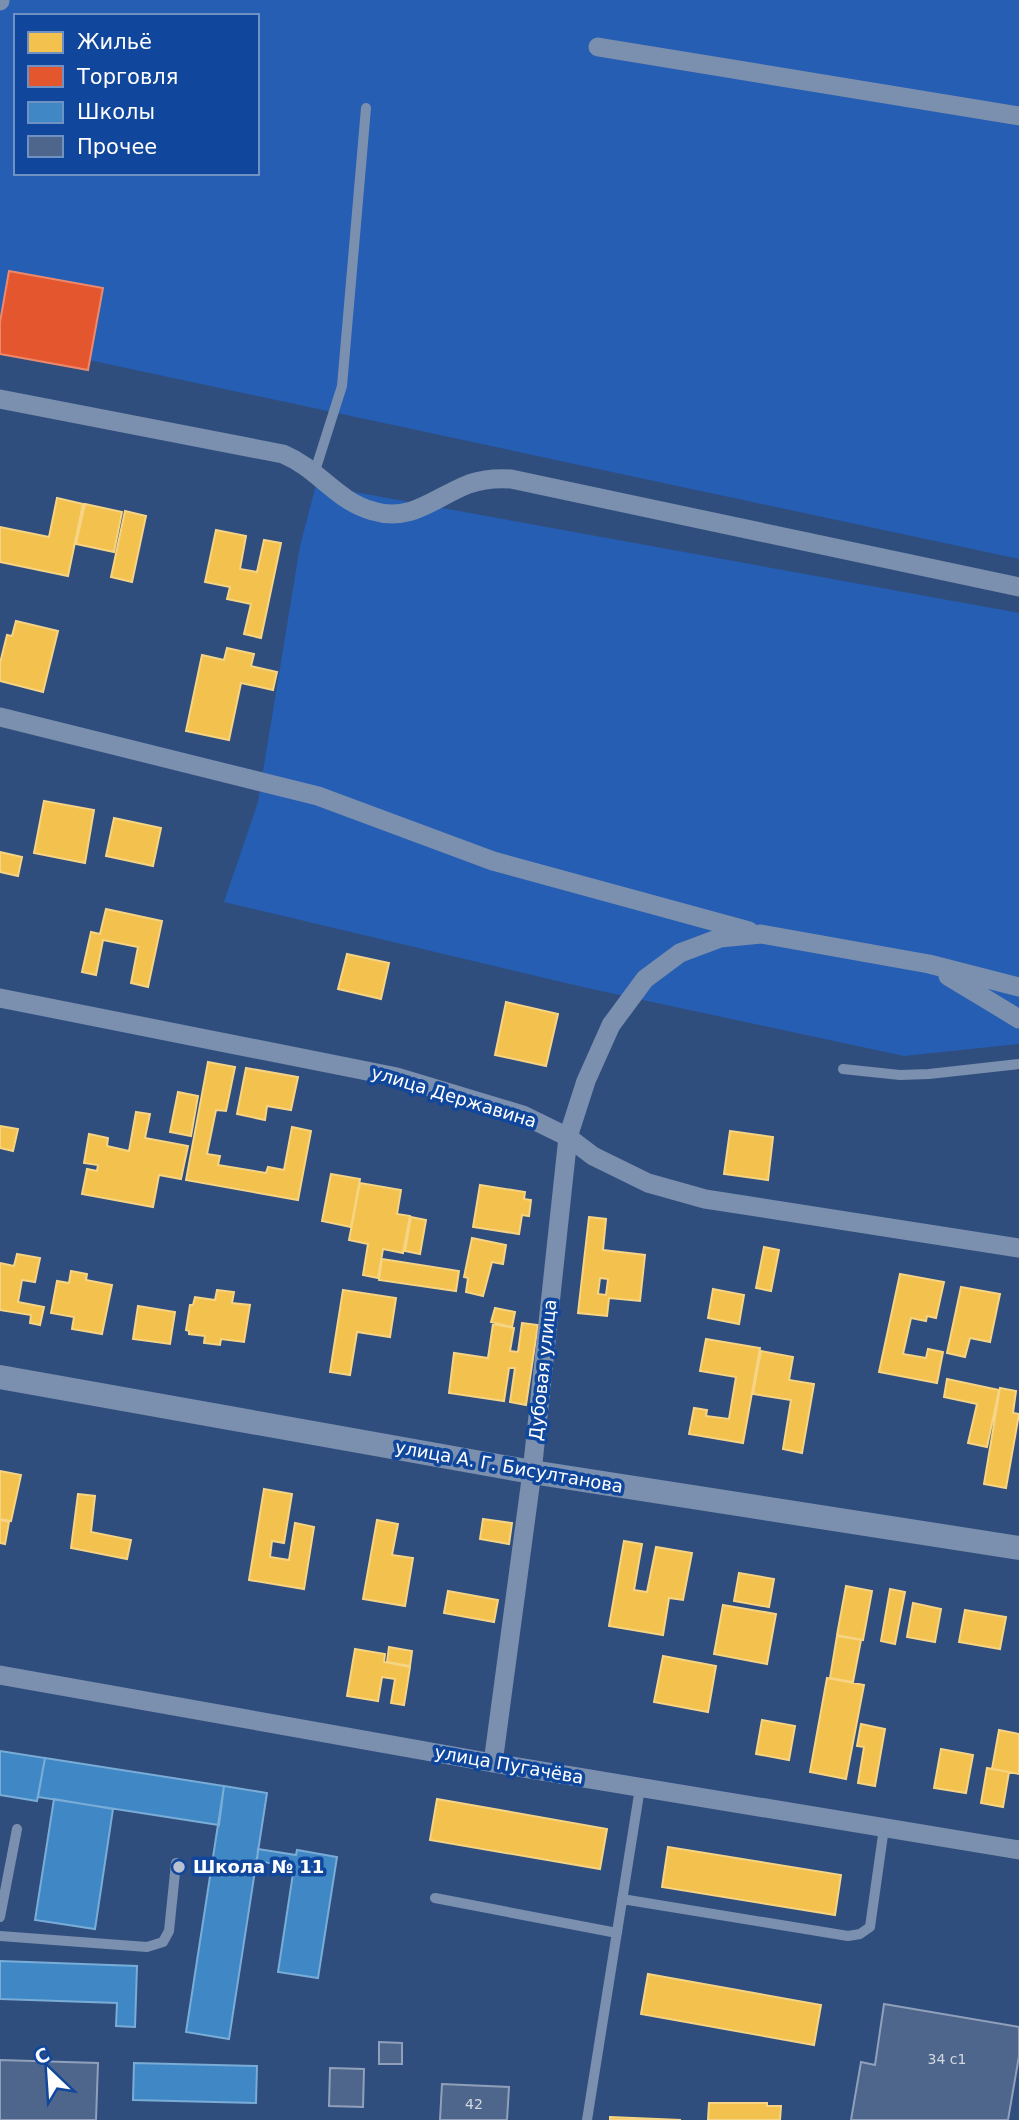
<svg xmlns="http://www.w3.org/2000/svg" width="1019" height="2120" font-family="'DejaVu Sans',sans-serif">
<rect width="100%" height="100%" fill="#304e7d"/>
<path fill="#255eb3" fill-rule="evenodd" d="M0 0H1019V559L0 341ZM16 16H257V173H16Z
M316 485 1019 613V1044L904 1056 587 988 224 902 258 802 300 546Z"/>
<path fill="#f2c14e" stroke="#f6d483" stroke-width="2" fill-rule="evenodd" d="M57 498 83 504 68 576 0 562V527L49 537Z
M85 504 122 512 114 552 76 544Z
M125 511 146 516 132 582 111 577Z
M216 530 246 536 240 569 257 572 264 540 281 543 261 638 244 634 251 604 227 599 230 587 205 582Z
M16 621 58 631 43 692 0 681V663L7 635 12 636Z
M227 648 254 654 251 666 277 672 273 690 241 683 229 740 186 731 202 655 224 660Z
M44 801 94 810 85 863 34 853Z
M114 818 161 828 153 866 106 856Z
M0 852 22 857 18 876 0 872Z
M106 909 162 921 148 987 131 983 138 947 103 940 96 975 82 972 91 932 100 934Z
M347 954 389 963 381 999 338 989Z
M506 1002 558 1014 546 1066 495 1055Z
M208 1062 235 1067 226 1111 216 1110 207 1154 220 1156 218 1165 266 1173 268 1167 284 1170 292 1127 311 1131 298 1200 186 1180Z
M246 1068 298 1077 291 1110 267 1106 265 1120 237 1114Z
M178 1092 198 1096 191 1136 170 1132Z
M136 1112 150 1114 145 1138 188 1146 181 1179 159 1175 153 1207 82 1194 87 1169 97 1171 98 1165 84 1163 89 1134 108 1138 107 1146 129 1151Z
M0 1126 18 1129 13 1151 0 1148Z
M730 1131 773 1137 768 1180 724 1174Z
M331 1174 360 1179 351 1227 322 1221Z
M360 1183 401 1190 397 1214 410 1216 403 1253 383 1249 378 1278 363 1275 368 1244 349 1240Z
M480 1185 525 1192 524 1199 531 1200 529 1216 522 1215 519 1234 473 1227Z
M411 1217 426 1220 420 1254 405 1251Z
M589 1217 606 1219 603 1250 645 1255 640 1301 609 1298 607 1316 578 1313ZM600 1278 608 1279 606 1295 598 1294Z
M472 1238 506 1245 503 1264 492 1262 483 1296 466 1292 468 1278 464 1277Z
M764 1247 779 1250 771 1291 756 1288Z
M17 1254 40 1258 35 1282 22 1280 18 1302 44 1307 40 1325 30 1323 31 1315 0 1310V1263L14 1266Z
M382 1259 459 1271 456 1291 379 1280Z
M71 1271 87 1274 86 1280 112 1285 102 1334 72 1329 74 1317 51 1313 57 1281 69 1283Z
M900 1274 944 1282 936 1318 927 1316 926 1321 911 1318 903 1354 926 1358 928 1349 943 1352 937 1383 879 1372Z
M961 1287 1000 1294 990 1342 970 1338 965 1357 947 1353Z
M713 1289 744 1295 739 1324 708 1318Z
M217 1290 234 1292 232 1303 250 1305 244 1342 221 1339 220 1345 204 1343 205 1336 189 1334V1331L186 1330 190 1305H193L195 1297 215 1300Z
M343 1290 396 1298 390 1337 357 1332 350 1375 330 1372Z
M138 1306 175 1312 170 1344 133 1339Z
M495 1308 515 1312 512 1327 491 1322Z
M522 1323 538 1325 526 1405 510 1402 515 1368H509L504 1401 449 1393 454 1353 488 1358 493 1324 514 1328 510 1351 518 1352Z
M706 1339 760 1348 743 1443 689 1434 694 1408 707 1410 706 1416 729 1419 736 1377 700 1371Z
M761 1351 793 1357 789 1380 814 1384 802 1453 783 1449 791 1400 753 1394Z
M947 1379 999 1390 987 1447 968 1443 977 1404 944 1397Z
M1000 1388 1016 1391 1013 1413 1019 1414 1006 1488 984 1484Z
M0 1471 21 1475 11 1521 0 1519Z
M264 1489 292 1494 284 1543 272 1541 270 1557 289 1560 295 1523 314 1527 304 1589 249 1580Z
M78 1494 95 1496 91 1532 131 1540 127 1559 71 1548Z
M483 1519 512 1523 509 1544 480 1539Z
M0 1520 9 1522 5 1544 0 1543Z
M377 1520 398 1524 392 1555 413 1558 405 1606 363 1599Z
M624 1541 642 1544 634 1590 647 1592 656 1547 692 1553 683 1600 669 1598 663 1635 609 1626Z
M739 1573 774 1579 769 1607 734 1601Z
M846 1586 872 1591 863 1640 837 1635Z
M890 1589 905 1592 895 1644 881 1641Z
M448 1591 498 1600 494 1622 444 1613Z
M913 1603 941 1609 935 1642 907 1637Z
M723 1605 776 1614 767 1664 714 1654Z
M965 1610 1006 1617 1000 1649 959 1642Z
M837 1636 861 1640 853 1682 830 1678Z
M389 1647 412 1651 410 1666 387 1662Z
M355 1649 385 1654 384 1662 410 1667 404 1705 391 1703 395 1679 382 1677 378 1701 347 1696Z
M663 1656 716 1666 708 1712 654 1702Z
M827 1678 864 1685 846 1779 810 1772Z
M762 1720 795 1726 789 1760 756 1754Z
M861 1724 885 1729 875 1786 858 1783 864 1747 857 1746Z
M999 1730 1019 1734V1774L992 1769Z
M941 1749 973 1755 966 1793 934 1788Z
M987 1768 1009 1772 1003 1807 981 1803Z
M437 1799 607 1829 600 1869 430 1840Z
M668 1847 841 1875 835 1915 662 1887Z
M648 1974 821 2005 814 2045 641 2014Z
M709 2103H767V2106H781L780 2120H708Z
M610 2117 681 2120H610Z"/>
<path fill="#e4572e" stroke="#ec896d" stroke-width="2" d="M9 271 103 288 88 370 0 354V322Z"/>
<path fill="#3f88c5" stroke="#79acd6" stroke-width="2" d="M0 1751 45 1758 37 1801 0 1795Z
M45 1758 224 1786 219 1825 38 1797Z
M224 1786 267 1793 229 2039 186 2032Z
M54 1799 113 1809 95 1929 35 1920Z
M258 1849 296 1855 297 1850 337 1857 318 1978 278 1972 294 1867 257 1861Z
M0 1961 137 1966 135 2027 116 2026 117 2003 0 1999Z
M134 2063 257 2066 256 2103 133 2100Z"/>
<path fill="#4e668b" stroke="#90a0bb" stroke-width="2" d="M884 2004 1019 2027V2056L1008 2120H851L861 2062 875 2065Z
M379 2042 402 2043V2064H379Z
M0 2060 98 2063 96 2120H0Z
M330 2068 364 2069 363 2107 329 2106Z
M442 2084 509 2087 507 2120H440Z"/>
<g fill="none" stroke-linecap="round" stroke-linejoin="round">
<path stroke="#7b8fae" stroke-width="10" d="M315 471 342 386 366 108
M843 1069 900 1075 929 1074 1019 1064
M435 1898 617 1933
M622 1899 848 1936 860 1934 870 1927 884 1828
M0 1917 17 1829
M0 1936 147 1947 163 1942 169 1931 176 1863
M587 2120 640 1788"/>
<path stroke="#7b8fae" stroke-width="19" d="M0 1V0
M598 47 1019 116
M0 399 283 454C319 469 336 501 373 511 411 523 435 497 469 484 483 479 496 478 511 479L1019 587
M0 717 318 796 493 861 749 931
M948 976 1019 1019
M0 998 397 1077 523 1115 568 1137 593 1156 648 1183 705 1199 1019 1248
M0 1675 493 1763 1019 1850
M493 1763 532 1472 568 1137 586 1081 611 1025 645 979 680 953 720 938 761 934 929 964 1019 987"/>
<path stroke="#7b8fae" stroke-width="24" d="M0 1377 532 1472 1019 1548"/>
</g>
<circle fill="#b7c1d2" stroke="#10479d" stroke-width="2.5" cx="179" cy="1867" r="7"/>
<g text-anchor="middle" stroke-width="7" stroke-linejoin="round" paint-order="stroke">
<g font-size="14" fill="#d3d9e2">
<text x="947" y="2064">34 с1</text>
<text x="474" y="2109">42</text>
</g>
<g font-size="18" fill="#fff" stroke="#10479d">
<text transform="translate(454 1097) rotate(17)" y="6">улица Державина</text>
<text transform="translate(543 1370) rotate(-84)" y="6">Дубовая улица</text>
<text transform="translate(509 1467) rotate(10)" y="6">улица А. Г. Бисултанова</text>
<text transform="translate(509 1765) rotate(10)" y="6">улица Пугачёва</text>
</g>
<g font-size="18" font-weight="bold" fill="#fff" stroke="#10479d" text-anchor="start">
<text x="193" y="1873">Школа № 11</text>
</g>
</g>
<rect x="14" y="14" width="245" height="161" fill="#10479d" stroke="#7091c4" stroke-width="2"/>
<rect x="28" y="32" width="35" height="21" fill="#f2c14e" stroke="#7091c4" stroke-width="2"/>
<text x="77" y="49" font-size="21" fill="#ffffff">Жильё</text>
<rect x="28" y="66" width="35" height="21" fill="#e4572e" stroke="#7091c4" stroke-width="2"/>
<text x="77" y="84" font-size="21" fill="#ffffff">Торговля</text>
<rect x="28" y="102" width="35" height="21" fill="#3f88c5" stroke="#7091c4" stroke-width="2"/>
<text x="77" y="119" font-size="21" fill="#ffffff">Школы</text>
<rect x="28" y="136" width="35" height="21" fill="#4e668b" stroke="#7091c4" stroke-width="2"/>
<text x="77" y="154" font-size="21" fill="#ffffff">Прочее</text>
<g transform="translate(49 2071) rotate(335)" stroke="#10479d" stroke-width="5" paint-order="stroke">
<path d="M0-5L12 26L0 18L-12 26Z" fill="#ffffff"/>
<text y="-10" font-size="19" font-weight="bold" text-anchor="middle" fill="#ffffff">С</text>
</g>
</svg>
